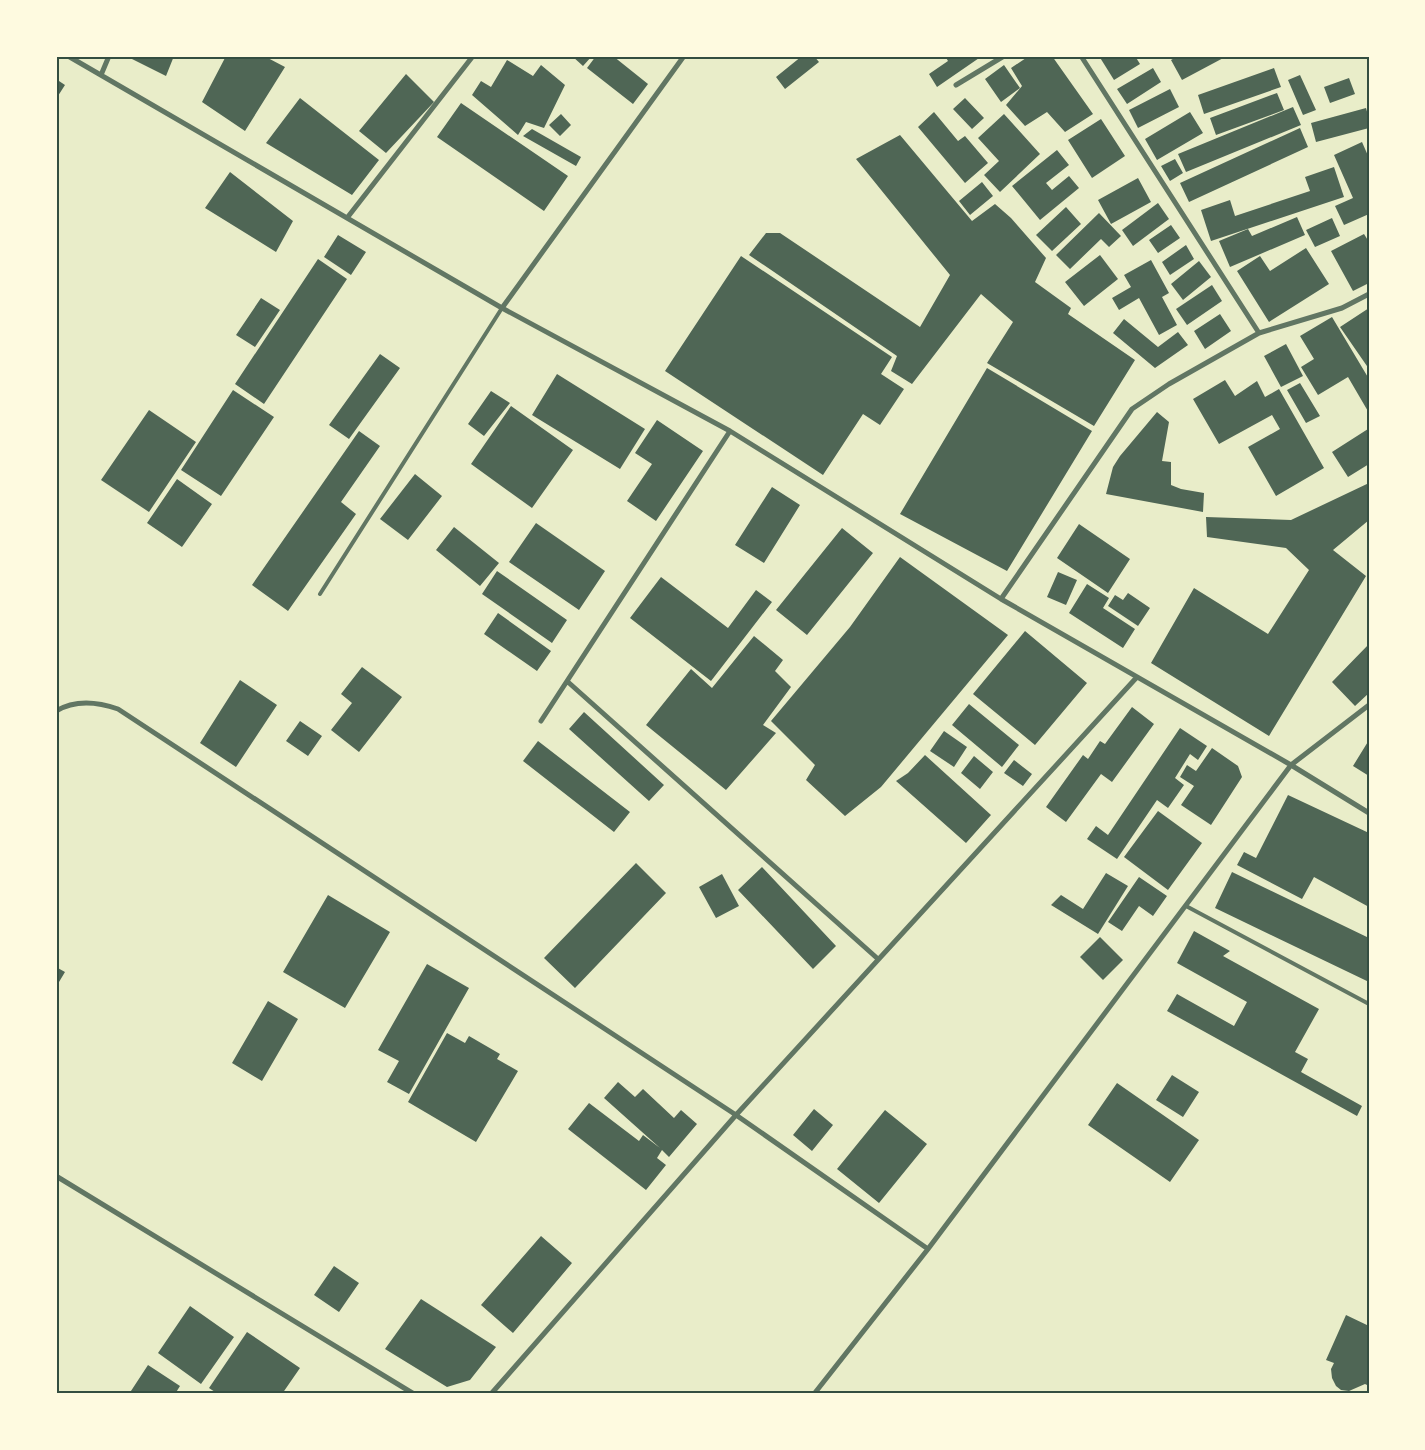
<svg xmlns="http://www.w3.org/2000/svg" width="1425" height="1450" font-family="Karla,sans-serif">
<rect width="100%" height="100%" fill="#e9edc9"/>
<path fill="#4f6655" d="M131 56H174L166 76 130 58Z
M226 56H264L285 67 245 131 202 102Z
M572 56H592L583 66Z
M596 56H613L648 84 633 104 587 68Z
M802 56H814L819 62 785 89 776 77Z
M945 56H982L937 87 929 74 948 61Z
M1029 56H1052L1093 114 1065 132 1047 112 1025 126 1006 105 1022 86 1011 68Z
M1099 56H1135L1140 64 1114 80Z
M1178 56H1227L1182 80 1171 60Z
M507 60 533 76 541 65 565 85 544 128 526 122 518 135 472 95 481 81 491 87Z
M1004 65 1020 88 1001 102 985 79Z
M1153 68 1161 82 1127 104 1117 89Z
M1274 68 1281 87 1204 114 1198 95Z
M406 74 434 102 386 153 359 131Z
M1300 75 1316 110 1303 115 1288 80Z
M1349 78 1355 94 1330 103 1324 87Z
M56 79 65 85 56 99Z
M1170 89 1179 107 1138 128 1129 110Z
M1277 93 1284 110 1216 135 1210 118Z
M300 98 379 160 352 195 266 143Z
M965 98 984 118 972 129 953 109Z
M461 103 568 176 544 211 437 137Z
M1293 107 1301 125 1186 172 1178 154Z
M1366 108 1369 119V128L1316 142 1311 123Z
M934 112 958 141 965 136 988 163 965 183 918 127Z
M1190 112 1203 133 1157 160 1145 139Z
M561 114 571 125 560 136 549 125Z
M1004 114 1040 154 1000 192 984 175 999 161 978 138Z
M1101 119 1125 156 1092 178 1068 140Z
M1300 128 1308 147 1189 202 1180 183Z
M532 129 581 157 576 166 523 136Z
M900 135 972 221 995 204 1011 218 1046 258 1035 282 1071 308 1068 314 1135 360 1094 426 987 363 1013 322 981 294 912 384 891 371 897 356 749 255 766 233H780L920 327 950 275 856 159Z
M1362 142 1369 158V214L1344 225 1335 206 1353 198 1334 155Z
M1057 150 1069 165 1046 183 1052 190 1069 176 1079 188 1040 220 1012 186Z
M1175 159 1183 173 1170 181 1161 166Z
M1334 167 1344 197 1211 241 1201 210 1230 200 1235 216 1310 191 1305 177Z
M230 172 293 221 276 252 205 208Z
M1138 178 1151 202 1111 224 1098 200Z
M982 182 993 196 970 215 959 201Z
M1158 203 1169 219 1133 246 1122 230Z
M1066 207 1081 224 1052 251 1036 235Z
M1099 213 1121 236 1109 247 1101 239 1070 269 1056 255Z
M1297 217 1305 235 1230 267 1219 241 1248 229 1252 236Z
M1332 218 1340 236 1315 247 1306 230Z
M1171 225 1180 238 1158 253 1149 240Z
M1364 234 1369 242V283L1353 291 1331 251Z
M338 235 366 252 351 275 324 257Z
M1186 245 1194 259 1170 275 1162 262Z
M1306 248 1329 284 1269 322 1237 271 1260 256 1270 271Z
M1100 255 1118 279 1084 306 1065 282Z
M741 256 892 357 881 374 904 389 880 425 863 414 823 475 665 371Z
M318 259 347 279 264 404 235 384Z
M1151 260 1169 293 1162 297 1177 325 1159 335 1139 298 1119 310 1112 298 1131 287 1124 275Z
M1199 261 1211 277 1183 300 1171 284Z
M1212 285 1222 301 1187 325 1176 309Z
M261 298 280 310 255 347 236 335Z
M1369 308V369L1340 327Z
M1220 314 1231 331 1205 349 1194 331Z
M1332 317 1369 379V413L1348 377 1318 395 1301 367 1314 359 1300 336Z
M1124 319 1158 347 1178 332 1188 345 1155 368 1113 333Z
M1286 344 1303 376 1281 387 1264 356Z
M380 354 400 368 349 439 329 425Z
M987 368 1092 431 1007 571 900 514Z
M557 374 645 429 620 469 532 415Z
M1225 380 1235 396 1257 381 1265 397 1279 389 1324 468 1276 496 1248 447 1280 429 1272 415 1219 444 1193 399Z
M1300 383 1320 416 1306 423 1287 390Z
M233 390 274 417 221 496 181 470Z
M491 391 510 403 484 436 468 424Z
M511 406 573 450 532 508 471 464Z
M149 410 196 442 149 512 101 480Z
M1157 412 1169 422 1162 461 1171 462V485L1181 489 1204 493 1203 512 1106 494 1113 467 1120 456Z
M657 420 703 451 656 521 627 501 652 464 635 453Z
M1368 429 1369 464 1348 477 1332 452Z
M359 431 380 446 341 502 356 514 288 611 252 585Z
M415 474 442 496 408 540 380 519Z
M177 479 212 504 182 547 147 523Z
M1369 483V520L1333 550 1366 576 1269 736 1151 663 1194 588 1268 634 1309 570 1286 548 1207 537 1206 517 1291 520Z
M772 487 800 505 764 563 735 545Z
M536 523 605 571 579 610 509 562Z
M1079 524 1130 559 1108 593 1057 558Z
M454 527 499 563 480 586 436 550Z
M842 528 873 553 807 635 776 610Z
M900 557 1008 635 881 787 845 816 806 780 815 765 771 721 850 627Z
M497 571 567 620 552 643 482 594Z
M1058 572 1077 580 1066 605 1047 597Z
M661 577 728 628 756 590 772 602 711 681 630 618Z
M1087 584 1109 598 1103 608 1135 629 1123 648 1069 613Z
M1128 593 1150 608 1138 626 1108 606 1115 595 1123 600Z
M498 613 551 651 537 671 484 634Z
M1025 631 1087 683 1035 745 973 694Z
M754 636 783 660 775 671 791 687 763 725 776 733 726 790 646 725 691 669 712 688Z
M1369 644V693L1355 706 1332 682Z
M362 667 402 697 359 752 331 730 352 703 341 694Z
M240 680 277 705 236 767 200 743Z
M969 704 1019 745 1002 767 952 725Z
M1132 707 1154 724 1112 782 1101 774 1066 822 1046 807 1083 755 1088 759 1100 741 1105 744Z
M584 712 664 785 649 801 569 729Z
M300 721 322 736 308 756 286 741Z
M1180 728 1207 746 1198 760 1190 754 1175 778 1184 785 1168 808 1157 800 1117 859 1087 839 1096 826 1108 835Z
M944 731 967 747 954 767 930 751Z
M1369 740V776L1353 766Z
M538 741 630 812 614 832 523 761Z
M1212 748 1238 766 1242 777 1211 825 1181 805 1194 786 1180 777 1187 765 1196 771Z
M925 755 991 815 966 843 896 781 908 773Z
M974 756 993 772 980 789 961 773Z
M1014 760 1032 774 1023 786 1004 773Z
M1288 795 1369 833V907L1314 877 1302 899 1237 865 1244 852 1256 858Z
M1158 811 1202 843 1168 890 1124 857Z
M636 863 666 893 575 988 544 958Z
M762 867 836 946 813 969 738 890Z
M1232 872 1369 938V982L1215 908Z
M1106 873 1128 886 1098 934 1051 905 1061 895 1083 909Z
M722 874 739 906 716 918 699 887Z
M1139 877 1167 896 1153 916 1139 906 1122 931 1108 922Z
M328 895 390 932 345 1008 283 972Z
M1194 931 1230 951 1223 956 1319 1009 1295 1052 1308 1059 1301 1072 1362 1106 1357 1116 1167 1011 1177 994 1234 1026 1247 1002 1177 963Z
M1100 937 1123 960 1103 980 1080 957Z
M427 964 469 988 409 1094 387 1082 399 1061 378 1050Z
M56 967 65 972 56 987Z
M268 1001 298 1019 262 1081 232 1063Z
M447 1033 465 1043 469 1036 500 1054 497 1059 518 1071 476 1142 408 1102Z
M1172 1075 1199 1092 1183 1117 1156 1100Z
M618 1082 635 1097 643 1089 674 1118 681 1110 697 1124 669 1157 662 1150 657 1158 666 1165 646 1190 568 1129 589 1103 639 1141 643 1135 660 1148 604 1098Z
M1117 1083 1199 1140 1170 1182 1088 1125Z
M814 1109 833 1125 812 1151 793 1135Z
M885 1110 927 1144 879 1203 837 1169Z
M541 1236 572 1263 513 1333 481 1305Z
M334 1266 359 1283 339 1312 314 1295Z
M421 1299 496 1347 470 1380 447 1387 385 1349Z
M190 1306 234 1337 201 1384 158 1353Z
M1346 1315 1369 1326V1386L1365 1384 1349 1391 1341 1390 1336 1386 1332 1378 1331 1369 1334 1363 1326 1360Z
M247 1332 300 1368 282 1394H218L209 1388Z
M148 1365 180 1386 175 1394H129Z"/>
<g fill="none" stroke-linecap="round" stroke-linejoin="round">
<path stroke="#617663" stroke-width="4" d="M320 594 502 308
M1186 906 1369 1004"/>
<path stroke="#617663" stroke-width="5" d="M68 56 502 308 730 431 1001 599 1291 765 1369 813
M1081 56 1259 333
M101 75 109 56
M956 85 1004 56
M347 218 473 56
M502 308 684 56
M1001 599 1132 409 1169 384 1259 333 1342 308 1369 294
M568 682 878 959
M56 711C76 699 98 702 118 709L736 1115 928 1249
M541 721 730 431
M56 1176 414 1394
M491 1394 736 1115 1137 677
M814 1394 928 1249 1291 765 1369 705"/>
</g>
<rect width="1425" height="1450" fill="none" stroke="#fefae0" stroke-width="115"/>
<rect x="58" y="58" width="1310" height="1334" fill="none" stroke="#344e41" stroke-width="2"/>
</svg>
